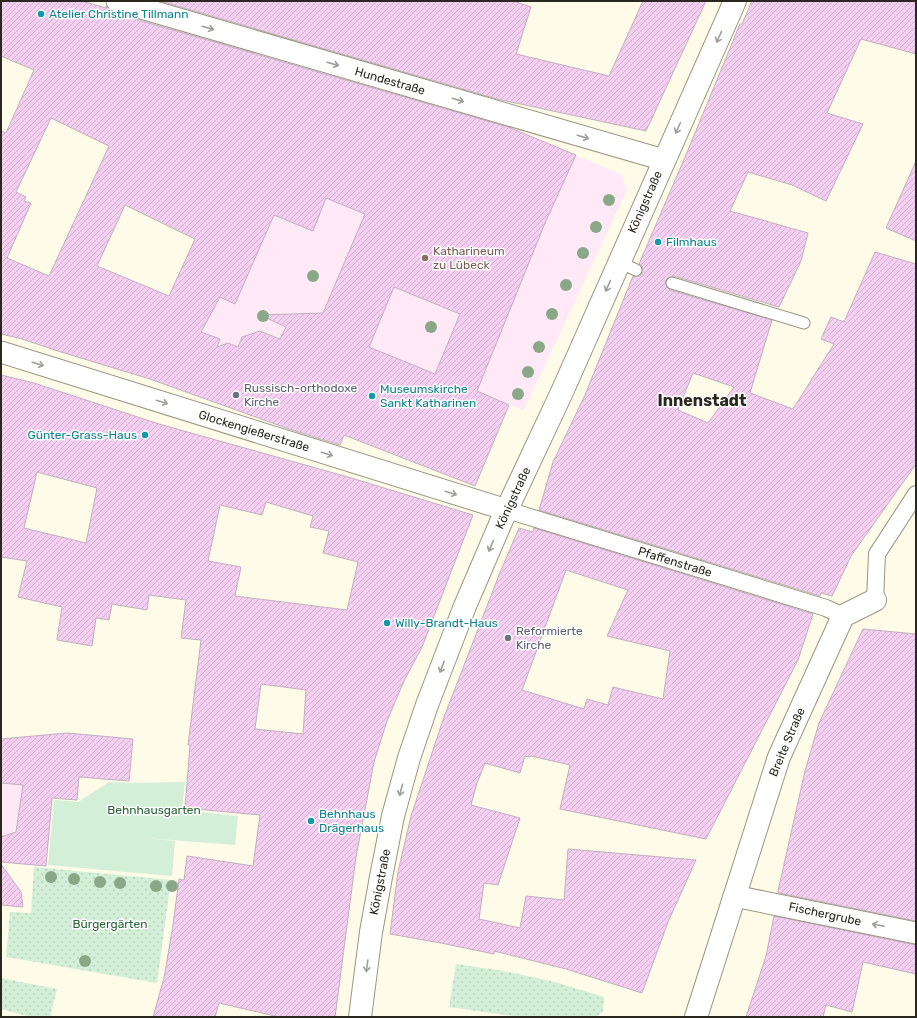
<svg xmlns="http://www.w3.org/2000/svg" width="917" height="1018" font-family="Rubik,sans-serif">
<defs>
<pattern id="grass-dots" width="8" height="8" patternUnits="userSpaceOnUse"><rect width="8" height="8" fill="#d3efd7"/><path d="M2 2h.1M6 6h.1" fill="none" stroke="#b5cdb8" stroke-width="1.8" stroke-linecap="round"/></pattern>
<pattern id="building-hatch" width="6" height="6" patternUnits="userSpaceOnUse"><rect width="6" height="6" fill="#f5cff2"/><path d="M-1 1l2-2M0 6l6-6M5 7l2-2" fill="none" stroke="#d2b2cf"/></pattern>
</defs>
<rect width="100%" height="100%" fill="#fefbe8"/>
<path fill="#ffe9f7" d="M397 94 502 131 504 126 621 174 627 190 524 410 509 405 318 326 307 313 291 314 280 338 261 330 242 337 214 402 150 379 195 286 235 304 274 215 313 231 345 151 383 139Z
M58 733 46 866 1 862V739Z"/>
<path fill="url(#grass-dots)" d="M34 867 171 880 157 983 6 957 10 912 31 913Z
M456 964 504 971 555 982 604 997 603 1012 595 1017H520L449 1007Z
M1 978 57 989 50 1017H31L1 1009Z"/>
<path fill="#d3efd7" d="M109 782 129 783 185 782 182 810 238 816 235 845 146 838 175 841 172 876 48 865 54 800 78 802Z"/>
<path fill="url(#building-hatch)" stroke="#c1afc0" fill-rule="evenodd" d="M1 1H82L106 8V6L109 10 114 13 508 127 576 155 545 223 477 391 509 405 475 486 344 435 340 445 289 429 150 379 61 352 22 339 1 334V131L6 133 34 70 1 56ZM51 118 109 146 49 276 7 258 31 203 24 201 26 197 16 192ZM326 198 365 214 323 313 260 315 286 327 280 339 260 331 242 337 238 347 228 343 217 347 220 339 201 332 220 297 235 304 274 215 313 231ZM125 205 195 239 169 296 97 266ZM394 287 460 314 435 374 369 347Z
M160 1H513L531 7 516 54 609 76 643 1H706L646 131 497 99Z
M752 1H916V54L861 39 827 113 863 124 826 201 792 185 748 172 730 211 808 233 801 261 779 307 674 276 668 278 665 281 667 287 670 290 772 320 750 393 793 409 834 344 821 339 831 317 844 322 875 252 916 264V464L851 556 832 596 821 593 820 596 539 510 553 462 585 395 633 276H640L642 273V266L639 264 688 150 740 24H742ZM693 373 734 387 708 423 678 410Z
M916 161V241L886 228Z
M1 375 34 383 159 424 348 477 473 515 422 647 404 681 387 721 374 762 356 857 335 1017H279L219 1003 215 1017H153L164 978 173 925 179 879 184 880 187 856 253 866 260 815 185 808 190 745H188L201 640 181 638 186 600 149 595 147 610 112 604 109 620 96 618 92 646 57 640 62 607 18 597 27 561 1 557ZM37 472 97 488 86 543 24 528ZM266 502 313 516 310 527 329 531 323 553 358 562 347 610 235 596 241 567 208 561 220 505 262 515ZM261 684 306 690 303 734 255 729Z
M519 528 533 532 534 528 813 614 798 660 706 839 560 809 570 765 531 756 530 757 525 756 520 773 485 763 477 783 471 805 520 818 498 885 484 883 479 919 520 928 526 896 564 900 568 849 696 860 668 922 642 993 566 969 494 951V954L441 943 390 934 398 872 411 816 444 717 499 575ZM566 570 628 590 607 636 670 651 663 699 613 687 608 705 587 699 584 709 522 690Z
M863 629 916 634V921L779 893 778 891 805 771 819 723Z
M67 733 133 739 129 781 79 777 77 800 52 798 46 866 1 862V837L16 832 23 785 1 783V739Z
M1 864 21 892 23 907 1 905Z
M774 916 916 945V974L863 962 852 1012 826 1005 823 1017H746L766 956Z"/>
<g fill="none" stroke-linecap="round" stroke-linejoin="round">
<g stroke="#9a9681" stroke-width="13">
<path id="service" d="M619 262 636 270
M672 283 804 323"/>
</g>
<g stroke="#9a9681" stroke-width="18">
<path id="pedestrian" d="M507 510 826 608 843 616
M875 600 877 554 916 494"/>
</g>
<g stroke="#9a9681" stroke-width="23">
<path id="minor" d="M117 1 664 160
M1 352 507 510
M734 896 916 933"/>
</g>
<g stroke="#9a9681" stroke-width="24">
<path id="tertiary" d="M360 1017 371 932 381 877 393 816 409 758 427 705 465 606 501 522 562 392 735 1
M696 1017 779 757 843 616 875 600"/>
</g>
<use href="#service" stroke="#fff" stroke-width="11"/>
<use href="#pedestrian" stroke="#fff" stroke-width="16"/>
<use href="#minor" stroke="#fff" stroke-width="21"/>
<use href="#tertiary" stroke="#fff" stroke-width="22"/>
</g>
<g fill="#8aa887">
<circle cx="609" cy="200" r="6"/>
<circle cx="596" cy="227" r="6"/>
<circle cx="583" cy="253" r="6"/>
<circle cx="313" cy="276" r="6"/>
<circle cx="566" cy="285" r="6"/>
<circle cx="552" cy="314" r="6"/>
<circle cx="263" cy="316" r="6"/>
<circle cx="431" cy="327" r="6"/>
<circle cx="539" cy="347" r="6"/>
<circle cx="528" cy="372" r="6"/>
<circle cx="518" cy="394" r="6"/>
<circle cx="51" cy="877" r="6"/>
<circle cx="74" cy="879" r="6"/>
<circle cx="100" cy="882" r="6"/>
<circle cx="120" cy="883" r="6"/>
<circle cx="156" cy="886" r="6"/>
<circle cx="172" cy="886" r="6"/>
<circle cx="85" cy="961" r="6"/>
</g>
<defs><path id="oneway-shaft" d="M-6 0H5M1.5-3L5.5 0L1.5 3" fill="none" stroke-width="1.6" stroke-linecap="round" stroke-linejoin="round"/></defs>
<g stroke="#9f9e9a">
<use href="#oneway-shaft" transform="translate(208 28) rotate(16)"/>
<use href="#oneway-shaft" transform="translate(719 37) rotate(114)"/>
<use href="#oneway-shaft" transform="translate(333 64) rotate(16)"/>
<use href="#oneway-shaft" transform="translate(458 100) rotate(16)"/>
<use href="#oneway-shaft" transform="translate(678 128) rotate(114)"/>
<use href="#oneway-shaft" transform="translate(583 137) rotate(16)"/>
<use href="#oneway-shaft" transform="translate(608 286) rotate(114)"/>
<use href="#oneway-shaft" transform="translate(38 364) rotate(17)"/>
<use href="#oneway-shaft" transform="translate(162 402) rotate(17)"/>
<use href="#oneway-shaft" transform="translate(327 454) rotate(17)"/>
<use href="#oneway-shaft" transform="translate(451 493) rotate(17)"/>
<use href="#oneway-shaft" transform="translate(491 546) rotate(113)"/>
<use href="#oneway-shaft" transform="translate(442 667) rotate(111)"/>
<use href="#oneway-shaft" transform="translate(401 790) rotate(105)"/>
<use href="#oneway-shaft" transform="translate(878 925) rotate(-168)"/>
<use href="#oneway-shaft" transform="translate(367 966) rotate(98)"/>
</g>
<g fill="#0f9aa8" stroke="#fff" stroke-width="1.5">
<circle cx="41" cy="14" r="4"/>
<circle cx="658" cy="242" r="4"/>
<circle cx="372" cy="396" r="4"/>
<circle cx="145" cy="435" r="4"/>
<circle cx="387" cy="623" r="4"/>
<circle cx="311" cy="821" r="4"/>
</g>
<circle fill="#8d6e63" stroke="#fff" stroke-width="1.5" cx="425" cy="258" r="4"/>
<g fill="#6b7280" stroke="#fff" stroke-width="1.5">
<circle cx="236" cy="395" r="4"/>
<circle cx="508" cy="638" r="4"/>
</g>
<g text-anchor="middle" stroke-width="3" stroke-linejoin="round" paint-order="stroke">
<g font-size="12" fill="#0d838f" stroke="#fff" text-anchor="start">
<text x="49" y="18">Atelier Christine Tillmann</text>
<text x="666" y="246">Filmhaus</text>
<text x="380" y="393">Museumskirche<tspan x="380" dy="14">Sankt Katharinen</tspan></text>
<text x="137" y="439" text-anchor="end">Günter-Grass-Haus</text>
<text x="395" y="627">Willy-Brandt-Haus</text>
<text x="319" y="818">Behnhaus<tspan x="319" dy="14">Drägerhaus</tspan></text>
</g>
<g font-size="12" fill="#29271e" stroke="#fff">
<text transform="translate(390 81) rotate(16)" y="4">Hundestraße</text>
<text transform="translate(645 202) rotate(-66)" y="4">Königstraße</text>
<text transform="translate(254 431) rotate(17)" y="4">Glockengießerstraße</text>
<text transform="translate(513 498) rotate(-65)" y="4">Königstraße</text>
<text transform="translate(675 562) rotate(17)" y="4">Pfaffenstraße</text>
<text transform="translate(787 742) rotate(-67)" y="4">Breite Straße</text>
<text transform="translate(380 882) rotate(-79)" y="4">Königstraße</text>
<text transform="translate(825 914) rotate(12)" y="4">Fischergrube</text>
</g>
<g font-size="12" fill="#785e54" stroke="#fff" text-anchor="start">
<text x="433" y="255">Katharineum<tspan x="433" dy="14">zu Lübeck</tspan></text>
</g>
<g font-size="12" fill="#5b616d" stroke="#fff" text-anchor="start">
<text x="244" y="392">Russisch-orthodoxe<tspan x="244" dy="14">Kirche</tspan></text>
<text x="516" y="635">Reformierte<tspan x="516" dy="14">Kirche</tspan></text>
</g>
<g font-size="12" fill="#2b6438" stroke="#fff">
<text x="154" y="814">Behnhausgarten</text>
<text x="110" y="928">Bürgergärten</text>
</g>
<g font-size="16" font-weight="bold" fill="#29271e" stroke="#fff">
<text x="702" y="406">Innenstadt</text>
</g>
</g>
<rect width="917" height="1018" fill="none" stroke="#29271e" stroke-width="4"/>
</svg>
